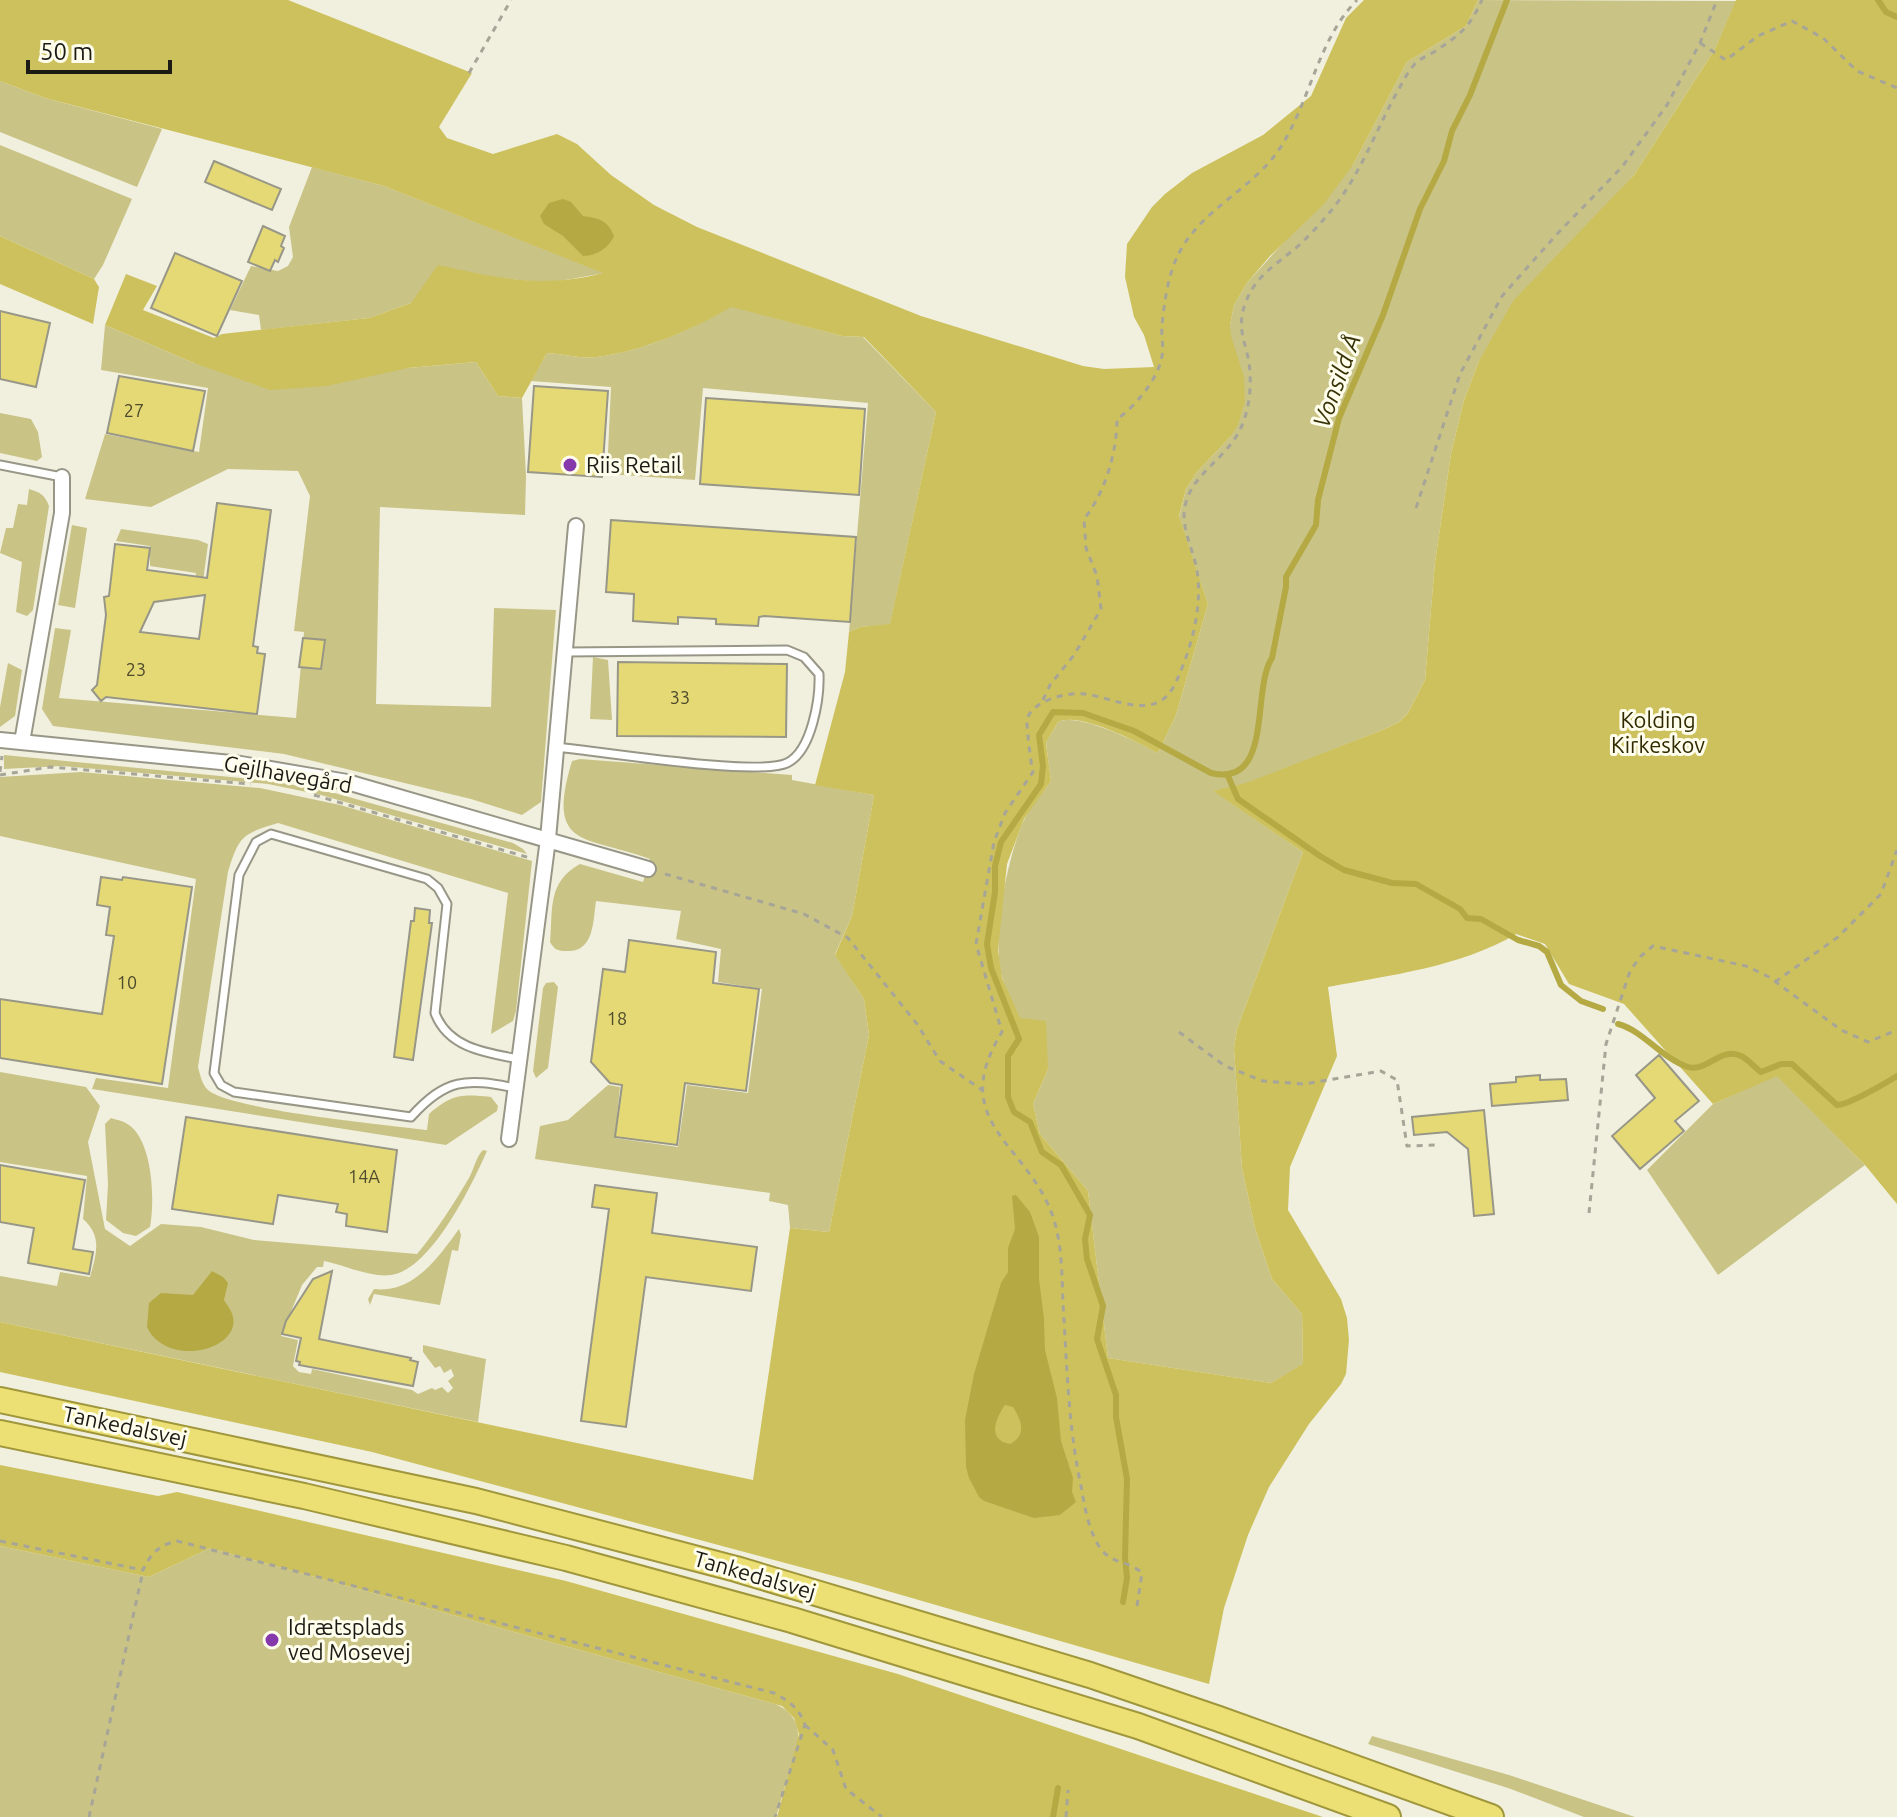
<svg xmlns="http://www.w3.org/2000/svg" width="1897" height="1817" font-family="Ubuntu,sans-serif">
<rect width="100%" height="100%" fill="#f1f0df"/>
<path fill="#cac386" d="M1478 0 1736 1 1715 49 1634 175 1594 219 1479 361 1464 400 1451 454 1435 562 1425 680 1408 713 1399 722 1385 729 1246 784 1214 791 1303 852 1237 1029 1234 1048 1242 1168 1255 1228 1272 1279 1302 1314 1303 1365 1271 1383 1108 1358 1088 1191 1040 1134 1033 1104 1048 1069C1032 1040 1014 1012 1003 980 990 941 1007 860 1023 822 1030 807 1042 794 1051 781L1046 743 1058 722C1079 712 1137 742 1158 753L1176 715 1208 604 1179 517 1186 489 1197 472 1231 436 1230 325 1234 305 1247 283 1353 165 1407 62 1466 26Z
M0 81 45 98 162 129 137 187 0 132Z
M0 145 132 199 103 265 94 279 0 236Z
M312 167 384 186 605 273 548 283 500 278 411 303 369 318 261 330 259 315 230 310 251 266 278 271 288 266 293 257 289 227Z
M731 306 842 336 863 337 936 412 890 625 860 627 849 632 868 403 703 388 695 480 607 474 611 387 531 381 547 353C563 354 581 359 597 357 643 351 692 330 731 306Z
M105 325 194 363 408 368 476 362 498 396 522 398 526 476 525 515 380 507 376 704 491 707 494 608 556 610 541 802 522 815 471 799 284 754 53 726 42 709 55 628 71 630 59 698 296 718 304 632 294 631 310 496 298 471 228 469 151 507 85 499 105 434 199 452 208 388 101 370Z
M0 413 31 419 38 432 42 457 37 461 0 453Z
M29 489C40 492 45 495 49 506L33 610 27 616 16 612 22 562 0 553 6 528H13L18 504 27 505Z
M72 525 87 528 75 608 58 605Z
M121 529 198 540 208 544 203 582H195L196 573 150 566V546L116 541Z
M593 657 608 660 612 720 590 719Z
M8 663 22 670 15 716 0 727V707Z
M4 755 272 781 331 792 513 843 523 849 527 854 321 795 268 784 62 766 4 769Z
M580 759 792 775V780L874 795 852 916 835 954 864 999 869 1035 829 1232 790 1228 788 1205 769 1201 770 1193 535 1159 540 1126 568 1120 608 1085 620 1087 615 1138 678 1147 687 1085 748 1093 762 989 718 982 721 949 676 939 681 911 596 901C593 922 594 953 566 951 557 951 554 949 550 942 553 909 547 882 580 864L643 882 650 859C586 835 545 850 572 761Z
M81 772 260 788 340 805 532 861 516 1011 513 1021 491 1034 508 893 278 823C242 834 239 836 228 872L198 1067C200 1074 202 1085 208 1090 231 1110 387 1125 427 1130L429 1114C452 1094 462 1094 491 1097L498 1106 497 1111 446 1145 92 1089 96 1078 168 1088 196 879 0 836V777Z
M554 982 558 987 548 1068 536 1078 533 1071 543 988 546 983Z
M0 1072 86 1087 100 1106 88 1142 105 1229 130 1246 161 1224 201 1227 254 1240 417 1254C437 1230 453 1205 469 1178 474 1169 476 1157 483 1150L487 1151C472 1185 431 1270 391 1275 371 1278 344 1265 324 1261L323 1267H317L302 1285 281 1336 298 1340 293 1366 299 1372 311 1374 312 1369 412 1390 418 1394 432 1388 435 1390 442 1387 448 1393 453 1388 448 1381 454 1376 451 1369 444 1373 440 1366 435 1368 423 1352V1345L486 1359 478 1422 0 1322V1276L57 1286 60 1272 90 1277C96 1254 103 1237 83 1219L87 1176 0 1162Z
M1777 1075 1865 1165 1718 1275 1647 1170 1713 1104Z
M111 1118C117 1120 124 1121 129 1125 153 1142 155 1201 150 1227L136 1236 123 1233 106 1220 108 1184 105 1124Z
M459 1229 461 1235 458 1251 452 1250 440 1305 374 1294 370 1305 368 1299 374 1289C413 1294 438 1258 459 1229Z
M0 1546 149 1577 210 1548 775 1704C792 1711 800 1724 798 1742L776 1817H0Z
M1372 1736 1509 1775 1635 1817H1584L1508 1788 1368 1744Z"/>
<path fill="#cdc15d" d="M0 0H288L472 73 439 127 447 138 493 154 557 134 577 144 611 175 654 205 697 227 921 316 1083 366 1104 369 1154 367 1144 335 1134 317 1125 277 1127 244 1152 207 1165 194 1192 173 1263 135 1311 96 1346 18 1364 0H1478L1466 26 1407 62 1353 165 1323 205 1270 256 1247 283 1234 305 1230 325 1231 336 1244 377 1245 401 1238 425 1231 436 1197 472 1186 489 1179 516 1208 604 1176 715 1158 753C1137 742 1079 711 1058 722L1046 743 1051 781 1024 819 1007 864 998 950 1002 978 1020 1018 1046 1021 1048 1069 1033 1104 1040 1134 1088 1191 1108 1358 1271 1383 1303 1364 1302 1314 1272 1279 1255 1228 1242 1168 1234 1048 1237 1029 1303 852 1213 791 1246 783 1385 729 1399 722 1408 713 1425 680 1435 562 1451 454 1464 400 1479 361 1513 301 1634 175 1715 49 1736 0H1897V1204L1865 1165 1777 1076 1713 1104 1624 1004 1569 984 1545 944 1516 934C1461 967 1390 975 1328 987L1337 1056 1290 1167 1288 1210 1341 1299 1347 1318 1349 1340 1346 1374 1341 1384 1309 1424 1269 1487 1248 1535 1224 1608 1209 1684 860 1583 372 1452 0 1372V1322L753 1480 790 1228 829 1232 869 1035 864 999 835 955 852 916 874 795 815 785 845 672 849 632 860 627 890 624 936 412 864 337 842 336 731 307C692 330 643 351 597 357 582 359 563 354 547 353L522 398 498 396 476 362 408 368 327 386 270 390 194 363 105 325 126 274 157 286 143 310 214 338 222 334 369 318 411 303 438 265C498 278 542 289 603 273L384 186 45 98 0 81Z
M0 236 94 279 99 287 93 324 0 284Z
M0 1465 158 1496 177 1492 566 1581 898 1674 1323 1817H777L799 1734 794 1718 782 1706 210 1548 149 1577 0 1546Z"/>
<path fill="#b5a943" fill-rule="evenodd" d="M563 199 571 202 583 216C598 218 608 220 614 236 609 248 596 256 583 256L563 236 544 224 540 216 549 203Z
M1016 1195 1030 1212 1039 1237V1279L1044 1319 1045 1350 1057 1398 1061 1441 1073 1478 1072 1492 1076 1502 1060 1515 1034 1518 984 1501 979 1497 969 1478 966 1467 965 1420 974 1374 1001 1283 1008 1272V1248L1015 1229 1012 1196ZM1005 1405 1013 1407C1022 1421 1027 1435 1010 1444 987 1440 995 1419 1005 1405Z
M212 1271 223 1277 228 1283 224 1300C227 1305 232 1311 233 1317 240 1351 166 1368 147 1327L149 1303 161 1293 193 1295Z"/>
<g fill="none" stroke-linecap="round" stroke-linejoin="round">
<path stroke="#b5a943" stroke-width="6" d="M1878 0 1886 12 1897 17
M1228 776 1238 799 1320 856 1344 870 1392 883 1416 884 1460 909 1467 918 1481 919 1518 940 1539 946 1547 952 1561 985 1581 1001 1603 1009
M1618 1024C1644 1031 1661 1058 1688 1067 1706 1073 1721 1046 1741 1056 1748 1059 1754 1067 1761 1072L1781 1064H1792L1837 1105C1848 1105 1886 1083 1897 1076
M1123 1602 1127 1578 1125 1557 1127 1479 1116 1417V1395L1097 1339 1103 1306 1087 1259 1085 1239 1090 1215 1061 1165 1042 1152 1030 1122 1014 1112 1008 1097V1056L1019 1039 991 968 987 944 995 892V866L1001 842 1041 784 1043 766 1039 735 1053 712 1083 713 1134 731 1211 773C1274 788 1251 689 1272 658L1286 587V577L1316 525 1318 500 1339 418 1383 315 1420 209 1444 161 1452 131 1470 95 1507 0
M1053 1817 1058 1788"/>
</g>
<path fill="#e5d975" stroke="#989787" stroke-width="2" fill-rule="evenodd" d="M214 161 281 189 272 210 205 182Z
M263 226 285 236 281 246 284 248 278 262 275 260 270 271 248 262Z
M175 253 242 281 217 336 151 308Z
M0 311 50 323 36 387 0 379Z
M119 376 205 391 193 451 107 433Z
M534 386 608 391 602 477 528 472Z
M706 398 865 409 859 495 700 484Z
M217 503 271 510 253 646 258 647 257 653 265 654 257 714 106 697 101 701 92 690 97 685 106 615 104 597 109 596 115 544 150 548 147 570 207 578ZM205 595 199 639 140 632 154 602Z
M611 520 856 537 850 622 764 616 759 617 758 626 716 624V619L678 617V624L633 621 634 594 606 592Z
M303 638 325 640 321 669 299 667Z
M618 662 787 664 786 737 617 736Z
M101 877 122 880 123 877 192 887 162 1084 0 1058V999L102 1014 114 936 106 935 110 907 97 905Z
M415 908 430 910 429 923H432L413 1060 394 1057 411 921H414Z
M629 940 716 952 713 983 759 989 746 1091 685 1083 677 1145 615 1137 622 1085 610 1083 591 1062 603 969 625 972Z
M1659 1055 1699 1101 1675 1121 1684 1131 1640 1169 1612 1136 1655 1098 1636 1075Z
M1540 1075V1080L1566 1079 1568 1100 1492 1106 1490 1084 1516 1082V1077Z
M1484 1110 1494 1214 1474 1216 1468 1149 1447 1132 1414 1135 1412 1117Z
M186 1117 397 1150 387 1232 346 1226 347 1214 336 1212 338 1204 278 1195 273 1224 172 1209Z
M0 1165 85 1180 73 1249 93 1252 89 1274 28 1263 34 1228 0 1222Z
M595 1185 657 1193 652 1233 757 1247 751 1291 646 1277 626 1427 581 1421 609 1209 592 1207Z
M332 1271 319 1339 411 1358 410 1360 418 1362 413 1386 299 1365 300 1362 296 1361 301 1338 282 1334 286 1321 313 1279Z"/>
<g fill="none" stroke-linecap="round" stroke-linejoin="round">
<g stroke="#989787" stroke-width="11">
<path id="service" d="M0 465 62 477
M556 747C598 751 757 777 787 763 812 751 820 698 819 674L804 657 787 650 566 652
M515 1088C466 1078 446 1078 411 1117L234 1092 221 1085 214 1073 239 875 256 842 271 834 427 879 438 888 447 904 435 1013C448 1048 486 1053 519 1059"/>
</g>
<g stroke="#989787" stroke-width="18">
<path id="minor" d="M0 740 241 764 347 782 648 869
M22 742 62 513V477
M509 1139 548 839 576 526"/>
</g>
<g stroke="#a0963c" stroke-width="28">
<path id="trunk" d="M0 1400 476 1501 736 1569 1090 1675 1219 1719 1491 1817
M0 1433 304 1496 566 1558 792 1620 1138 1726 1388 1817"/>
</g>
<path stroke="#a6a598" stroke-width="3" stroke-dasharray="6 6" stroke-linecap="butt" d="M1700 43 1726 60 1758 36 1792 21 1823 38 1857 71 1897 88
M469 73 511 0
M1416 508 1460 374 1502 296 1558 233 1622 167 1667 105 1700 43 1717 0
M1043 700 1050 685 1074 655 1101 609 1097 576 1086 548 1084 519C1105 493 1117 452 1117 419 1134 408 1159 378 1162 356 1164 347 1161 336 1162 326 1164 304 1168 275 1178 255 1201 208 1255 189 1282 145 1311 98 1318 40 1357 0
M0 772 2 756
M0 775 50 767 251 784
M314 795 530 858
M665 874 804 914 848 938 917 1024 940 1061 982 1090
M1775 982 1838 937 1881 894 1897 850
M1179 1032 1225 1066 1263 1081 1304 1084 1381 1071 1397 1080 1407 1146 1435 1145
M1589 1213 1606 1044 1630 971 1641 956 1653 946 1746 966 1769 977 1841 1030 1868 1042 1897 1030
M0 1541 143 1570C151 1553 159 1545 177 1541L774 1693C789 1701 800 1709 805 1725L775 1817
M1137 1606 1142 1573C1126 1558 1108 1567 1095 1539 1087 1522 1084 1503 1081 1486 1068 1426 1067 1365 1063 1304 1062 1277 1062 1246 1054 1220 1030 1143 945 1125 1002 1032L976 944 994 842 1005 813 1033 772C1031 766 1026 722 1027 719 1033 700 1067 692 1085 694 1116 698 1157 724 1176 682 1192 647 1204 603 1196 565 1191 545 1181 526 1185 506 1193 469 1233 458 1245 417 1249 405 1251 388 1250 375 1250 346 1233 332 1247 299 1256 277 1275 265 1292 251 1306 240 1319 225 1330 212 1359 177 1374 135 1395 96 1401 86 1406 74 1414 65 1419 59 1427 56 1434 52 1459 35 1469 29 1482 0
M805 1725 833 1750 846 1789 882 1817
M89 1817 143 1571
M1066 1817 1068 1790"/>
<use href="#service" stroke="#fff" stroke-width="7"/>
<use href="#minor" stroke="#fff" stroke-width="14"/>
<use href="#trunk" stroke="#ece074" stroke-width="24"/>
</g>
<g fill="#8539aa" stroke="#fffdec" stroke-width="3">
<circle cx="570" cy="465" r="8"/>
<circle cx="272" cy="1640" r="8"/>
</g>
<g text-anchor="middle" stroke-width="6" stroke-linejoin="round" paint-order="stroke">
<g font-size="18" fill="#4e4a2c">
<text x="134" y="417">27</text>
<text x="136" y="676">23</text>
<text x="680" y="704">33</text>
<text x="127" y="989">10</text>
<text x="617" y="1025">18</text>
<text x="364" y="1183">14A</text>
</g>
<g font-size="22" fill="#1b1a14" stroke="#fffdec" text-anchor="start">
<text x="586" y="473">Riis Retail</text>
<text x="288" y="1635">Idrætsplads<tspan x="288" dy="25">ved Mosevej</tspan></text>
</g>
<g font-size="22" fill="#302a00" stroke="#fffdec">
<text x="1658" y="728">Kolding<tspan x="1658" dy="25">Kirkeskov</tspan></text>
</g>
<g font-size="22" fill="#1b1a14" stroke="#fffdec">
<text transform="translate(288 774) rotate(10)" y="8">Gejlhavegård</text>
<text transform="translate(125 1426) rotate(12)" y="8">Tankedalsvej</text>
<text transform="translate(755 1575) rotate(16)" y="8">Tankedalsvej</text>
</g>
<g font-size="24" font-style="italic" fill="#373205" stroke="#fffdec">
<text transform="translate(1337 381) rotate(-70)" y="8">Vonsild Å</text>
</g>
</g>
<path d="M28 60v12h142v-12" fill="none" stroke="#1b1a14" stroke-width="4"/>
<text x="40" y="60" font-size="24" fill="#1b1a14" stroke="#fffdec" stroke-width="6" paint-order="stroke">50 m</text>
</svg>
